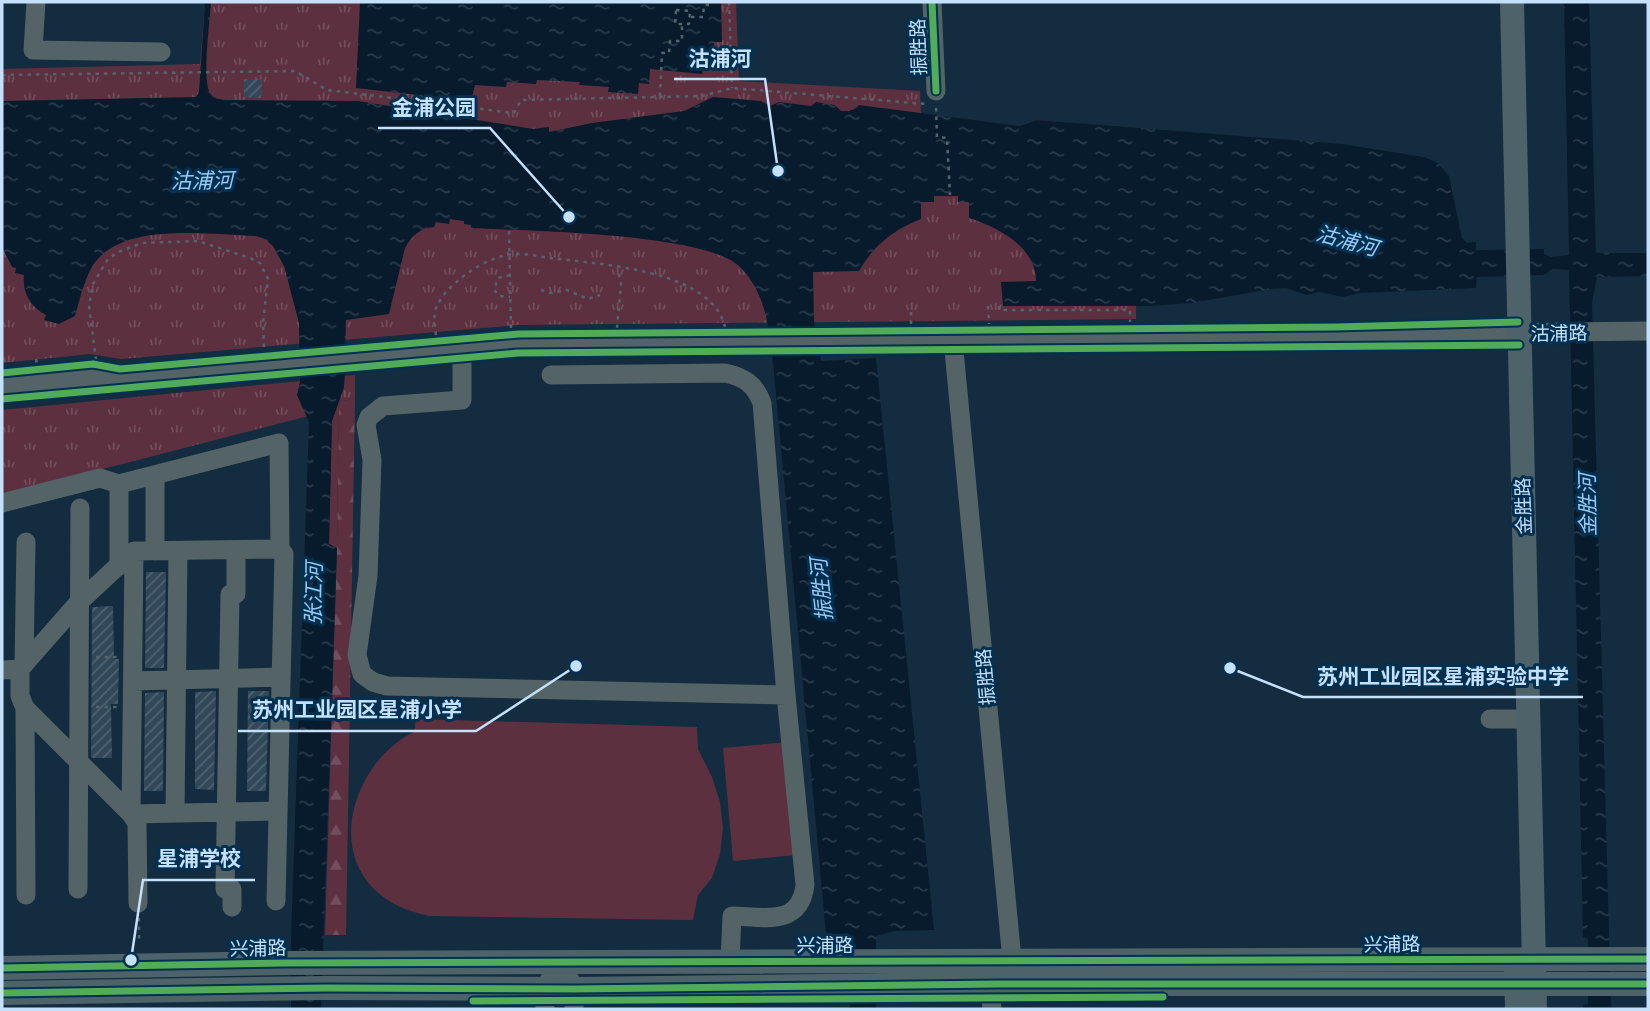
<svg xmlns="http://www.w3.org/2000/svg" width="1650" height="1011" font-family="Helvetica,'Noto Sans SC',sans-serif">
<defs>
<pattern id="grass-tufts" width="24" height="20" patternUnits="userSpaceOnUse" patternTransform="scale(1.75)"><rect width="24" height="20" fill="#5d303f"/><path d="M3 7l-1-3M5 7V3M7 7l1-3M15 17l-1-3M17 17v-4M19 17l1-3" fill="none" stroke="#734e5c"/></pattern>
<pattern id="forest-firs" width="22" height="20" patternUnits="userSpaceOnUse" patternTransform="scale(1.75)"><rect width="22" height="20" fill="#5d303f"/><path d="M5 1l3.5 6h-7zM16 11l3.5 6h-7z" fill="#734e5c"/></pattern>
<pattern id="water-ripples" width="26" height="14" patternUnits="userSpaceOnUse" patternTransform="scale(1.75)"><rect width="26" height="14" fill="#071b2c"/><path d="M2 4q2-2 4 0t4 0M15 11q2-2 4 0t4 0" fill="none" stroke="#2a3c4c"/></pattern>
<pattern id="building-hatch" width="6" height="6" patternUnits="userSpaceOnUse" patternTransform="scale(1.75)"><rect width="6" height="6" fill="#324859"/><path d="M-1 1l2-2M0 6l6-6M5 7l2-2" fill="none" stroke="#4e6272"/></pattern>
</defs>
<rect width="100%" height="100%" fill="#132c3f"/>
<path fill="url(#grass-tufts)" d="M205 2H736L739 81 920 91 921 114 1019 126 1037 120 1138 129 1136 319 518 325 121 359 90 354 2 363V69L200 64Z
M355 375V398L339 402 337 548 329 544 332 421 344 387 345 376Z
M300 381 297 395 308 416 2 495V410Z"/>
<path fill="url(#forest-firs)" d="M355 398 346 935H325L337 548 339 402Z"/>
<path fill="#5d303f" d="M416 719 697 727 698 749 712 777 720 802 723 828 720 854 712 878 698 895 693 920 429 916C407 911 388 904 372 887 327 839 361 757 414 732Z
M787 742 797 855 733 861 723 748Z"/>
<path fill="url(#water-ripples)" d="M205 2H211C210 20 202 80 210 93 213 99 219 99 225 100L358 101 533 129 549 127V132L592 123 684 111 713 97 761 101 770 106 779 102 811 106 816 102 835 105 841 111C849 111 854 111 859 105L1019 126 1037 120 1342 144 1424 157 1438 163 1449 176 1462 238 1467 243 1476 242V250L1544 249V254L1551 257 1569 255 1564 2H1589L1596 253H1648V276L1597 277 1592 303 1611 1009H1583V1005L1588 1004V939L1583 937 1569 270 1552 269 1544 275 1477 277 1476 288 1360 293 1343 297 1319 292 1307 295 1286 288 1270 289 1192 303 1149 306H1003L1001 282 1036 281C1036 247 998 227 969 218V202H958V196H934V202H921V219C892 231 875 244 859 271L813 272 814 321 821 361 876 358 934 930 895 931 876 936V1009H850L851 935 826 934 773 362C769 328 766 293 740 267 707 233 524 231 471 228V225L464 224V221L450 219 449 224 436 222 434 227C419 228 412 236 405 248L389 314 346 320 344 387 332 421 329 544 337 548 321 1009H291V936L309 422 297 395 300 385 299 323 284 266 273 246 265 239 256 236C209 235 123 221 93 265 84 280 80 299 75 316L59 324 44 320 46 315C30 307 22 292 24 275L15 273 16 268 12 267 2 247V101L196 97 199 92Z
M360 2H721L722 42H714L713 63 704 62 702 74 650 69 649 84 639 83 638 94 608 92 609 87 579 85 580 82 537 80 536 84 507 82 506 87 475 85 471 101 356 88Z"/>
<path fill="url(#building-hatch)" d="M244 79H262L261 98 244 97Z
M146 572H166L164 668H145Z
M113 606 114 659H119L118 704H111L112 758H93L91 757 92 607Z
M216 691 214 790 195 789V692Z
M248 691H269L266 791H247Z
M164 692 163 791H144L145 693Z"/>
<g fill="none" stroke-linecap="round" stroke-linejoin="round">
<path stroke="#54646c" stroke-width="2.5" stroke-dasharray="3.5 5" stroke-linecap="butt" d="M729 2 732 88
M676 10 690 11 689 24H675Z
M691 17H703L704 5H712V2
M2 75 295 71 327 90 514 113 521 100 702 96 732 88 926 104
M660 96 662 53H669L670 41H682V24
M936 108 937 137 947 138 950 195
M509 231 511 329
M510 275 498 278 494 290 499 296 510 297
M541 290 551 293 567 290 588 299 600 295
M988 306 989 324
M999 306V310H1130V322
M911 312V325
M617 328 621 284 618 269
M436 335C435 326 433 317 436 308 445 285 483 259 507 255 521 252 536 256 550 258 593 263 659 268 696 291 710 300 721 310 725 327
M36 359 37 364
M96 360 89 306 93 284 108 259 118 252 142 243 198 241 250 258 260 263 268 279 263 323 264 348
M96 657H117
M96 707H117
M139 918V943"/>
<path stroke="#546365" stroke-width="19" d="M36 2 33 50 161 52
M932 2 936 91
M953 340 1012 960 991 999 992 1009
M462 347V400L383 406 369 417 366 425 372 460 368 576 357 655 362 674 373 682 387 686 786 695
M551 375 725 373C744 377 755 384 762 403L786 695 805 885C800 927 764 917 732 916L730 961
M2 386 517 345 1648 331
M155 475V551
M2 503 100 478 119 484 279 443 280 549 284 554 276 901
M134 551 131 814 137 823 138 903
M119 566V484
M24 665 26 542
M2 670 20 669
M133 681 281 677
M25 708 26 895
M1490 719H1529
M277 811 131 814 25 708 20 696V669L78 603 134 551 280 549
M175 813 178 551
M78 889 80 508
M232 907V889H225L230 594H236V550
M545 1009 544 989 560 963 575 989 574 1009"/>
<path stroke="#4e6369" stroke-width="24" d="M1512 2 1535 1009
M2 968 285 963 1648 959
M1516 968 1517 1009
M2 993 326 988 575 989 998 984H1648"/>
<g stroke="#013051" stroke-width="11">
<path id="cycleway" d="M932 2 936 91
M2 373 93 364 120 369 519 334 1337 327 1518 322
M2 399 518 353 1519 345
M2 968 285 963 1648 959
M2 993 326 988 575 989 998 984H1648
M473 1001 1163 997"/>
</g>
<use href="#cycleway" stroke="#51ab58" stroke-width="7"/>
</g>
<g text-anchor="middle" stroke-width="6" stroke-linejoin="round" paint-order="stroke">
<g font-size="19" fill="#c4e0fb" stroke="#013051">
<text transform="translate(918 47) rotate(-92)" y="7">振胜路</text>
<text transform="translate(1559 333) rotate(-1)" y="7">沽浦路</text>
<text transform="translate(1523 506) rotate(-92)" y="7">金胜路</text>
<text transform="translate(985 677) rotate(-95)" y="7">振胜路</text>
<text transform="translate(1392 944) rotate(-1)" y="7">兴浦路</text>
<text x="825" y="952">兴浦路</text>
<text transform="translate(258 948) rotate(-1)" y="7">兴浦路</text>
</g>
<g font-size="21" font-style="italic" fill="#99caf6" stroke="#013051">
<text transform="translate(202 181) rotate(-1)" y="7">沽浦河</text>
<text transform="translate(1347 241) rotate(15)" y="7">沽浦河</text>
<text transform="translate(1588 505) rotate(-91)" y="7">金胜河</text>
<text transform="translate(822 590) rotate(-96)" y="7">振胜河</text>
<text transform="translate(314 594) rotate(-89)" y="7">张江河</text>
</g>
</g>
<path fill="none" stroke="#c4e0fb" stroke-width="2.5" d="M778 171L765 79H674M569 217L490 128H378M1230 668L1303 697H1583M576 666L476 731H238M131 960L143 880H255"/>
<g fill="#c4e0fb" stroke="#013051" stroke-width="2.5">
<circle cx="778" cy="171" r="7"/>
<circle cx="569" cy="217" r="7"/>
<circle cx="1230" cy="668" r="7"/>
<circle cx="576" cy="666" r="7"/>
<circle cx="131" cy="960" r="7"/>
</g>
<g font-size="21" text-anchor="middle" font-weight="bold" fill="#c4e0fb" stroke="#013051" stroke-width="6" stroke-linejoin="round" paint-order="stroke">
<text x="720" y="66">沽浦河</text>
<text x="434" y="115">金浦公园</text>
<text x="1443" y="684">苏州工业园区星浦实验中学</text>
<text x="357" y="717">苏州工业园区星浦小学</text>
<text x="199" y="866">星浦学校</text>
</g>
<rect width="1650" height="1011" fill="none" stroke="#c4e0fb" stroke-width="7"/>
</svg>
